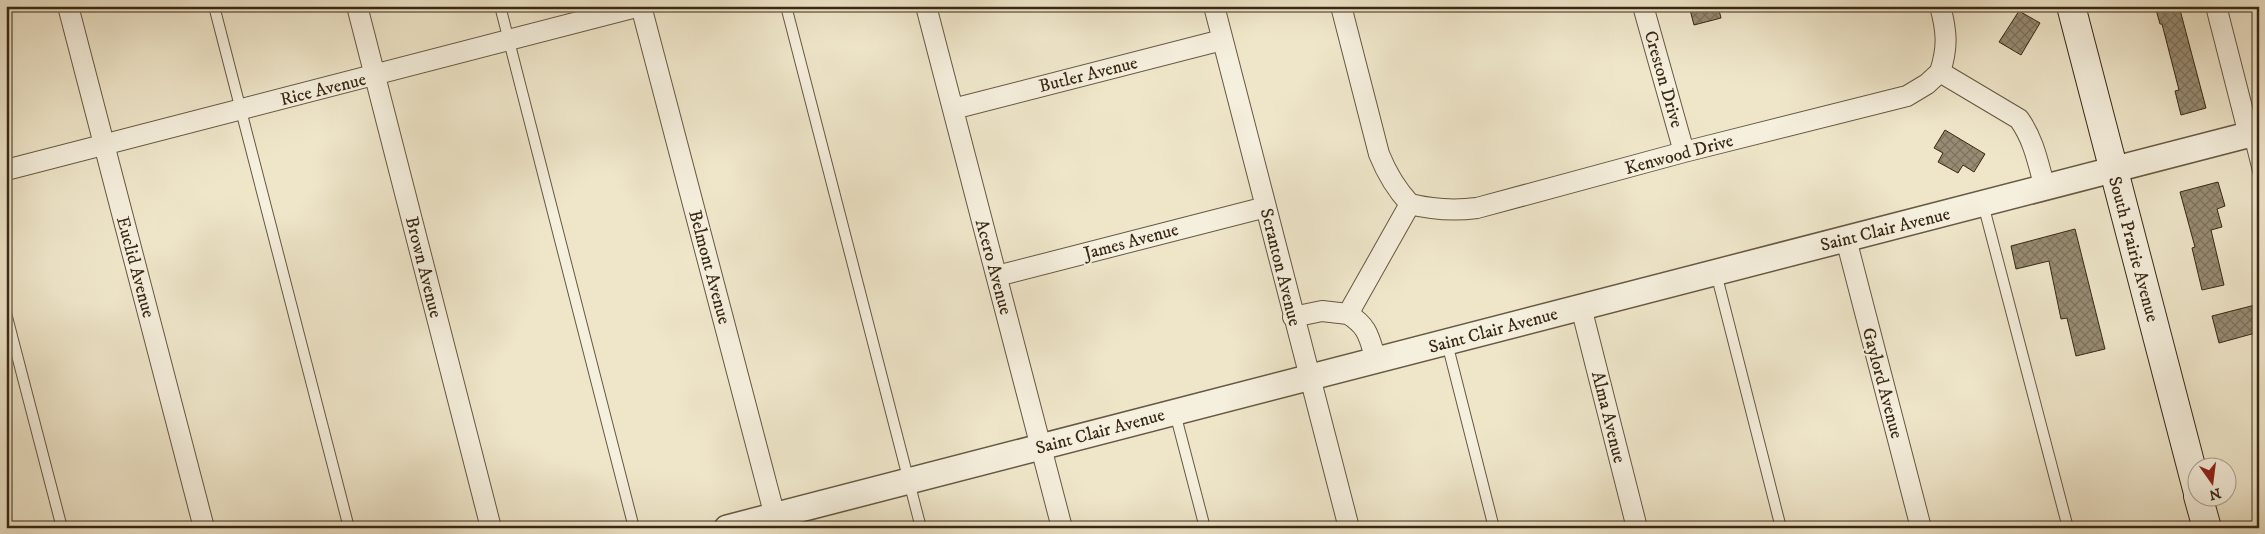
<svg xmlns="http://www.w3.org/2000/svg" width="2265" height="534" font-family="'IM FELL DW Pica',serif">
<defs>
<pattern id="building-cross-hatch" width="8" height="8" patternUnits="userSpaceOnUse" patternTransform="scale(1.25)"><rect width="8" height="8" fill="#978b73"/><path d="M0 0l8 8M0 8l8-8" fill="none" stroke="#7c725d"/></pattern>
</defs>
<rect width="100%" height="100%" fill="#efe6ca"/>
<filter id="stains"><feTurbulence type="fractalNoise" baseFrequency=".004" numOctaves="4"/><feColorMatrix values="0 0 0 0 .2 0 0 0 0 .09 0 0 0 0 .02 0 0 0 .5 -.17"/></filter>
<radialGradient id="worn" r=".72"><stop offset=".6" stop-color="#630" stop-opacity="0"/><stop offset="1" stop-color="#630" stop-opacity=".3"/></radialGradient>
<path fill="url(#building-cross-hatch)" stroke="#382814" d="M1689 6H1718L1721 18 1694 25Z
M2155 6H2179L2206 108 2181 115 2175 91 2179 90 2162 24H2160Z
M2019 11 2040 23 2021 55 1999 42Z
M1945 130 1985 154 1974 172 1963 165 1958 173 1938 162 1943 153 1934 148Z
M2218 182 2225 206 2217 209 2222 227 2211 230 2224 285 2202 290 2192 248 2195 247 2180 192Z
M2075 229 2105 349 2076 356 2067 318 2061 319 2049 261 2016 269 2011 246Z
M2259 304V332L2219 343 2212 316Z"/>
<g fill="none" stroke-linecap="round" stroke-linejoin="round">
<g stroke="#665842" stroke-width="12">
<path id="service" d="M214 6 349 528
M500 6 634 528
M786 6 921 528
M2249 135 2259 175
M1983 204 2068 528
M1716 273 1781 528
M6 313 62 528
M1447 343 1494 528
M1175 413 1205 528"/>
</g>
<g stroke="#665842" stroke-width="22">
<path id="minor" d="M68 6 204 528
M357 6 491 528
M641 6 778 528
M926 6 1062 528
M1214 6 1349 528
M1341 6 1379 154C1387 174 1396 189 1410 204L1348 314C1369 327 1369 338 1376 360
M1643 6 1684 152
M1940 6C1947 32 1948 47 1940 72L2019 119C2034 140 2038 163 2045 188
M2216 6 2249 135
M953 109 1222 40
M6 170 640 6
M1410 204C1434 210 1453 211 1477 208L1684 152 1907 96 1927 84 1940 72
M1846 239 1921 528
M997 276 1266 207
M1581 307 1637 528
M1293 317 1322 311 1348 314"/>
</g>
<g stroke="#665842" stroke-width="28">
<path id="tertiary" d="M727 528 2259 132"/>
</g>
<g stroke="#382814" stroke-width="30">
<path id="secondary" d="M2071 6 2198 493
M2198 496 2207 528"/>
</g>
<use href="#service" stroke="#f5efdd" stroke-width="10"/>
<use href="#minor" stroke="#f5efdd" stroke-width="20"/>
<use href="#tertiary" stroke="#f5efdd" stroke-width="25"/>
<use href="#secondary" stroke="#f5efdd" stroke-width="28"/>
</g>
<g text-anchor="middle" stroke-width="4" stroke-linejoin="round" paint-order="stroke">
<g font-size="18" fill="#382814" stroke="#f5efdd">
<text transform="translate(1088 74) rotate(-14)" y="6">Butler Avenue</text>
<text transform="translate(1664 79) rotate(74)" y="6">Creston Drive</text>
<text transform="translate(323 89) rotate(-14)" y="6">Rice Avenue</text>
<text transform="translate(1679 154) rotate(-15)" y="6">Kenwood Drive</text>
<text transform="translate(1885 229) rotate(-14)" y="6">Saint Clair Avenue</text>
<text transform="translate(1131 241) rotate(-15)" y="6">James Avenue</text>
<text transform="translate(2134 249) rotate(75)" y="6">South Prairie Avenue</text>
<text transform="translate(136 267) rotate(75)" y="6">Euclid Avenue</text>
<text transform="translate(424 267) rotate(76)" y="6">Brown Avenue</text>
<text transform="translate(710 267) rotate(75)" y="6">Belmont Avenue</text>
<text transform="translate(994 267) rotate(75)" y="6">Acero Avenue</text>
<text transform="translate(1281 267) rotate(76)" y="6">Scranton Avenue</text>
<text transform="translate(1493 330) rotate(-15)" y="6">Saint Clair Avenue</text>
<text transform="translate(1883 383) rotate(75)" y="6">Gaylord Avenue</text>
<text transform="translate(1609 417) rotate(76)" y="6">Alma Avenue</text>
<text transform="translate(1100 431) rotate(-15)" y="6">Saint Clair Avenue</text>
</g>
</g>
<rect width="2265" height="534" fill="none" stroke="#efe6ca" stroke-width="25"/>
<rect x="8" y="8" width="2250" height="519" fill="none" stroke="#382814" stroke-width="2.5"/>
<rect x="12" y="12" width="2240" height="509" fill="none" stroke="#382814"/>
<g transform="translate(2212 482) rotate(166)"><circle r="24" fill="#f5efdd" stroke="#a99f8d"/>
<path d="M0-4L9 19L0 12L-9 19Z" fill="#8f2418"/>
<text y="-8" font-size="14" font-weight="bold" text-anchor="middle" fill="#382814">N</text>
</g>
<rect width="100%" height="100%" filter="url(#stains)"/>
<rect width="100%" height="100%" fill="url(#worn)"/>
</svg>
